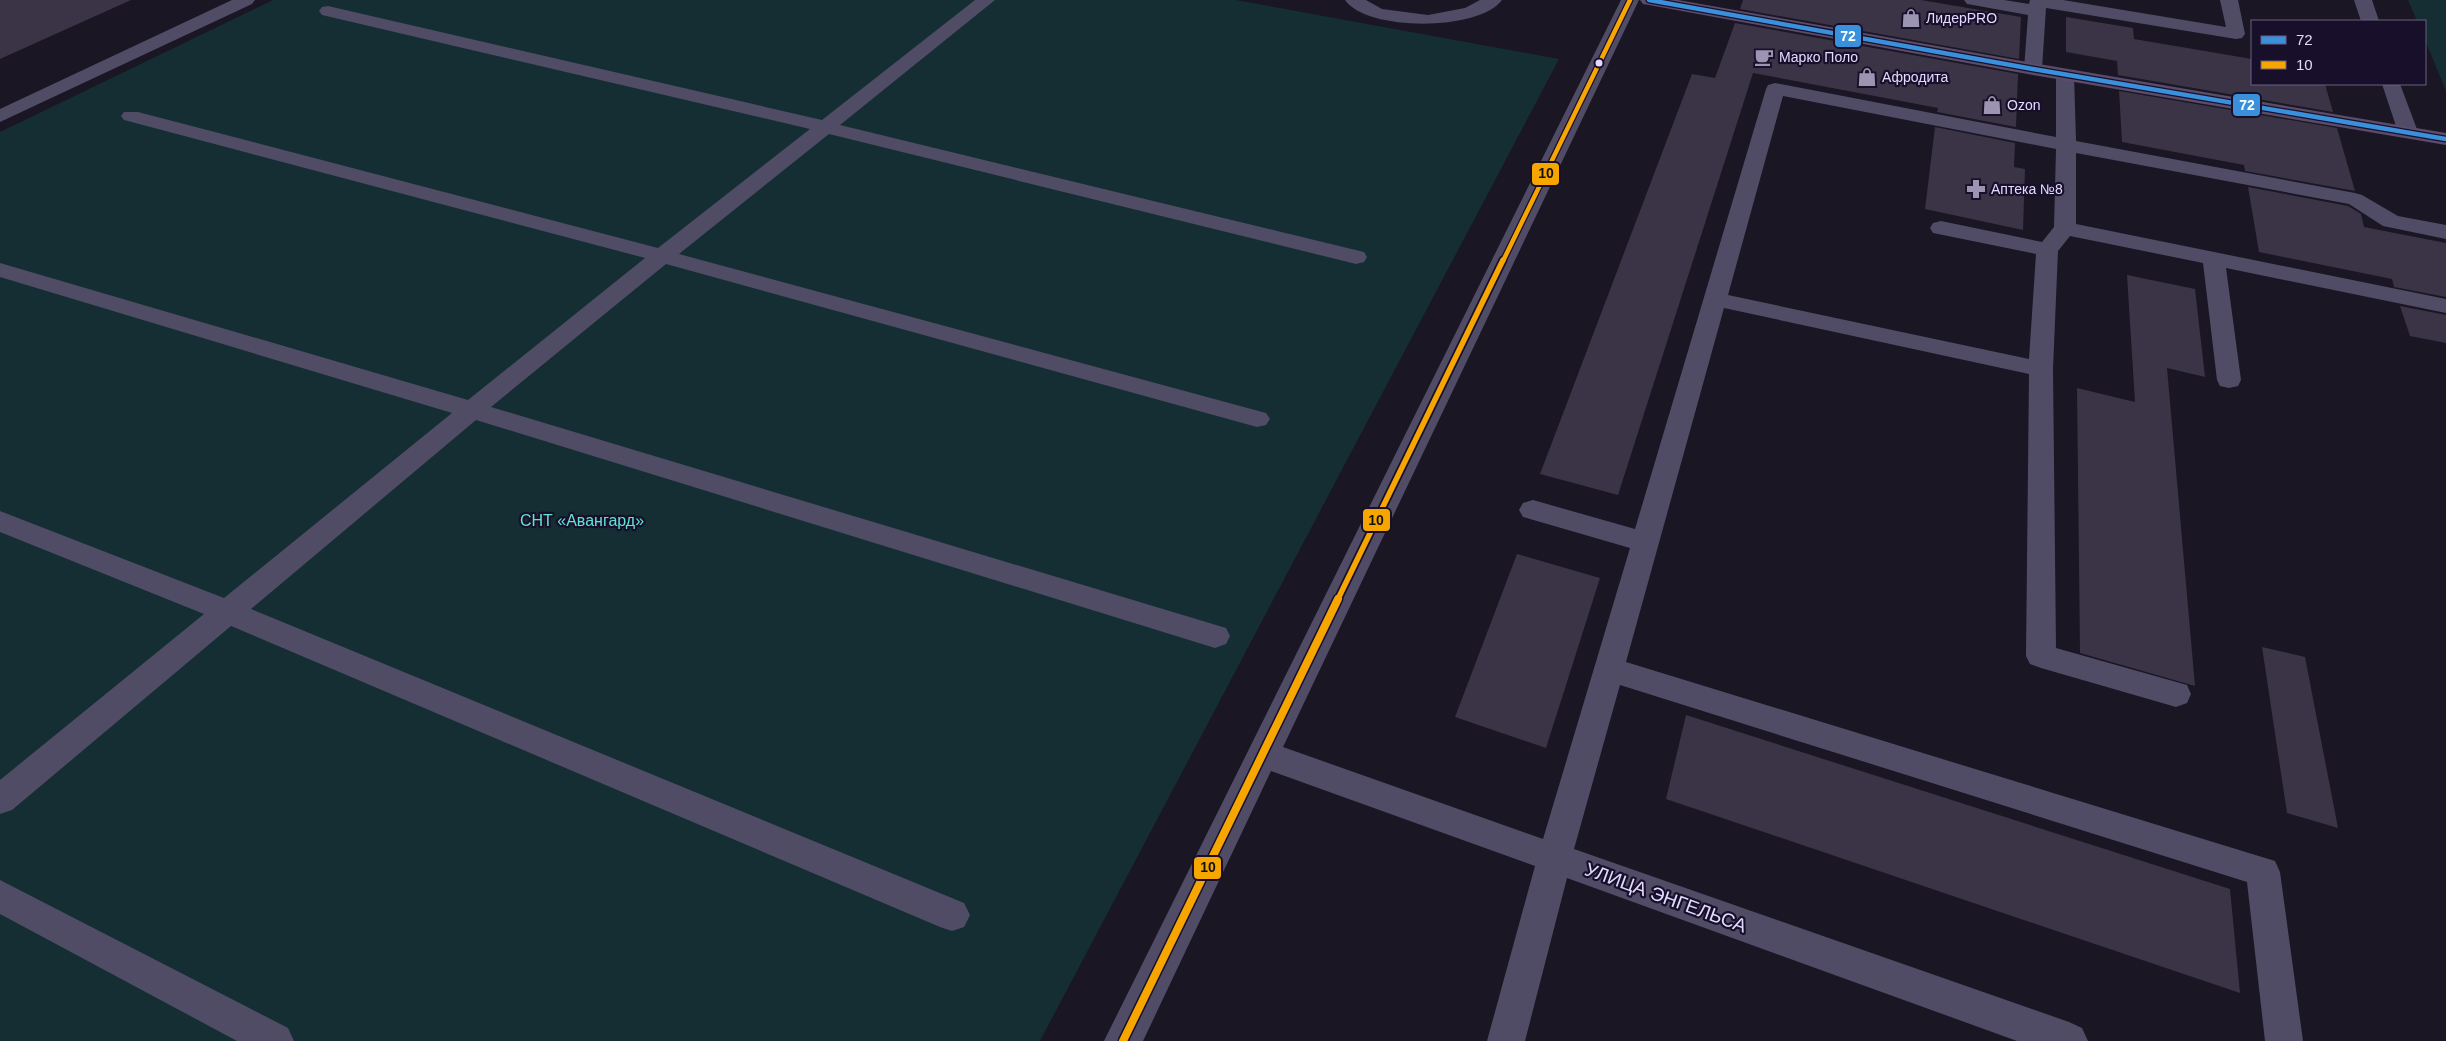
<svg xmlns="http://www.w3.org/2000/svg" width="2446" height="1041" font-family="Arial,sans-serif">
<rect width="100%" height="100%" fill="#1a1624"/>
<path fill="#142e33" d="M273 0H1236L1559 59 1040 1041H0V132Z
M2408 0H2446V91L2425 40V21H2417Z"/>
<path fill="#3a3446" d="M0 0H131L0 59Z
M1743 0H1921L2021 17 2019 59 1740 9Z
M2066 17 2133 28 2134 39 2252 59V84H2325L2333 112 2118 75 2117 61 2066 52Z
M1735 23 2018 74 2016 127 1937 112 1938 108 1753 73 1618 495 1540 474 1692 74 1715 78Z
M2119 91 2337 128 2355 191 2245 171 2244 165 2122 142Z
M1935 127 2015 143 2014 167 2025 169 2023 230 1925 209Z
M2248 187 2348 206 2361 214 2364 227 2446 243V297L2394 287 2392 279 2259 252Z
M2127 275 2195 289 2205 377 2167 368 2195 686 2080 653 2077 388 2135 402Z
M2400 306 2446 315V343L2410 336Z
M1517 554 1600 578 1546 748 1455 717Z
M2262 647 2305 657 2338 828 2287 813Z
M1686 715 2230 889 2240 993 1666 799Z"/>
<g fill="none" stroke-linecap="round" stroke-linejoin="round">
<path fill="#504c65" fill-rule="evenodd" d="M232 0H255L252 4 0 122V109Z
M975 0H995L840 125 1364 252 1367 257 1364 262 1356 264 829 134 679 254 1266 413 1270 419 1266 425 1257 427 666 264 491 407 1226 628 1230 636 1226 644 1215 648 476 420 251 609 964 903 970 915 964 927 952 931 940 927 231 626 12 810 0 814V780L204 614 0 532V511L224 598 452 413 0 277V263L468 400 645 258 124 120 121 116 124 112H138L658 248 810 129 322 15 319 11 322 7 328 6 822 120Z
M1345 0H1366L1382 9 1428 15 1465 8 1480 0H1502C1480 31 1367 32 1345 0Z
M1621 0H1639L1283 747 1543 839 1630 548 1523 517 1519 510 1523 503 1533 500 1635 529 1766 89 1768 85 1775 83 2056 137V74L2058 70H2072L2074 74 2076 141 2355 193 2362 195 2398 216 2446 225V239L2383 226 2349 204 2076 153V224L2446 299V313L2226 268 2241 380 2238 386 2229 388 2220 386 2217 380 2203 263 2070 236 2058 251 2053 369 2056 648 2187 685 2191 694 2187 703 2176 707 2041 668 2030 664 2026 656 2029 374 1724 308 1626 662 2275 861 2280 872 2303 1041H2265L2247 882 1620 685 1574 849 2069 1022 2082 1028 2088 1041H2017L1567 878 1525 1041H1487L1535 866 1271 771 1143 1041H1104ZM1783 96 2056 149 2054 227 2042 242 1941 221 1933 223 1930 228 1933 233 2036 254 2029 359 1728 295Z
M1964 0H2004L2029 4 2030 0H2063L2226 27 2220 0H2238L2245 34 2242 38 2236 39 2046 8 2042 69 2040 73H2026L2024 69 2028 15 1973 5 1967 4Z
M2354 0H2372L2379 21H2361Z
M2382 84H2400L2418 132 2415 136H2401L2398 132Z
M0 880 288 1028 294 1041H237L0 914Z"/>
<path fill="#5a4c6a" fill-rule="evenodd" d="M1640 0H1678L2033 63 2446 133V145L2033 75 1649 5 1643 4Z"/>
<g stroke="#18102a" stroke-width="7">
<path id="bus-1" d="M1649 0 2033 69 2446 139"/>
</g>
<g stroke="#18102a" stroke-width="7">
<path id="bus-2-far2" d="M1503 261 1630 0"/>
</g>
<g stroke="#18102a" stroke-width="9">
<path id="bus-2-far1" d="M1337 601 1503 260"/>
</g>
<g stroke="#18102a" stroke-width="11">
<path id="bus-2" d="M1123 1041 1338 599"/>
</g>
<use href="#bus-1" stroke="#3a90db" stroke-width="4.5"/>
<use href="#bus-2-far2" stroke="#f7a600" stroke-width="4.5"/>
<use href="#bus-2-far1" stroke="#f7a600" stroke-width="5.5"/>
<use href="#bus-2" stroke="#f7a600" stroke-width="8"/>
</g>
<defs>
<g id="shop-bare" transform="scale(1.5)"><path d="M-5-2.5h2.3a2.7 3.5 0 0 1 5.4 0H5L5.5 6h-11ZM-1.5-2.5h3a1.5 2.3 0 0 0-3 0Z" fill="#9c95b2" stroke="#18102a" stroke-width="2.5" paint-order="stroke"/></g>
<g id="cafe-bare" transform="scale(1.5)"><path d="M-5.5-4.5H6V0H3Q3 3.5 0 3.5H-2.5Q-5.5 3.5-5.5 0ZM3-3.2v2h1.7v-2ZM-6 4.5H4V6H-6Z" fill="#9c95b2" stroke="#18102a" stroke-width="2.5" paint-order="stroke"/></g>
<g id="pharmacy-bare" transform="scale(1.5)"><path d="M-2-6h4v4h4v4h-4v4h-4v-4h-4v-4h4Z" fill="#9c95b2" stroke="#18102a" stroke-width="2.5" paint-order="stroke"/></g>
</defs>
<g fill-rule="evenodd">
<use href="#shop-bare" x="1911" y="18"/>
<use href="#cafe-bare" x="1764" y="57"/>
<use href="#shop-bare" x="1867" y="77"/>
<use href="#shop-bare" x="1992" y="105"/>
<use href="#pharmacy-bare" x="1976" y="189"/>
</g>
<circle fill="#e2daff" stroke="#18102a" stroke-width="2" cx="1599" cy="63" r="4.5"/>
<g text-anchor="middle" stroke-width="4.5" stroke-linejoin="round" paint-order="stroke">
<g font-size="14" fill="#e2daff" stroke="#18102a" text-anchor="start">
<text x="1926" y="23">ЛидерPRO</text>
<text x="1779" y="62">Марко Поло</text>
<text x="1882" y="82">Афродита</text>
<text x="2007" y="110">Ozon</text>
<text x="1991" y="194">Аптека №8</text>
</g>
<g font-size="16" fill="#62e3d2" stroke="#18102a">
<text x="582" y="526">СНТ «Авангард»</text>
</g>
<g font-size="19" fill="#e2daff" stroke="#18102a">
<text transform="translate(1666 897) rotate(20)" y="7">УЛИЦА ЭНГЕЛЬСА</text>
</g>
</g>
<g stroke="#18102a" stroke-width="2">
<rect x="1834" y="24" width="28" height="24" rx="5" fill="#3a90db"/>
<rect x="2232" y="93" width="29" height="24" rx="5" fill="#3a90db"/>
<rect x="1531" y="162" width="29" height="24" rx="5" fill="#f7a600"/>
<rect x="1362" y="508" width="29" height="24" rx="5" fill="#f7a600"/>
<rect x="1193" y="856" width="29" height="24" rx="5" fill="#f7a600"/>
</g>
<g font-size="14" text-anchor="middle" font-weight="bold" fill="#fff">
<text x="1848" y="41">72</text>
<text x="2247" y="110">72</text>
</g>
<g font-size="14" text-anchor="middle" font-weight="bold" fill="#111">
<text x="1546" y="178">10</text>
<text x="1376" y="525">10</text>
<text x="1208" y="872">10</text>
</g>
<rect x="2251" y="20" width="175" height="65" fill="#18102a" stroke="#69617f"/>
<rect x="2261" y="36" width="25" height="8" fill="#3a90db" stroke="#69617f"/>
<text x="2296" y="45" font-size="15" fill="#e2daff">72</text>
<rect x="2261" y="61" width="25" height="8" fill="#f7a600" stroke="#69617f"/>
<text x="2296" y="70" font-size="15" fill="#e2daff">10</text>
</svg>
